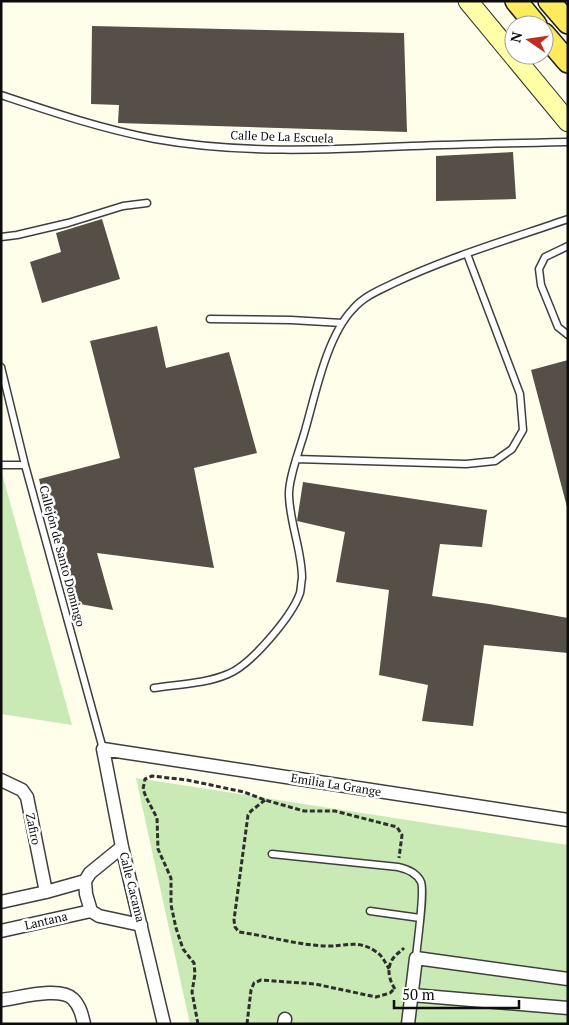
<svg xmlns="http://www.w3.org/2000/svg" width="569" height="1025" font-family="'PT Serif',serif">
<rect width="100%" height="100%" fill="#fffeeb"/>
<path fill="#c9eab4" d="M1 470 72 725 1 714Z
M136 778 568 845V1024H190Z"/>
<path fill="#554f48" d="M92 26 404 33 407 132 118 123 119 105 91 104Z
M513 152 516 199 436 201V156Z
M102 219 120 279 42 303 30 262 61 252 56 233Z
M157 326 166 368 229 352 257 453 194 468 214 568 97 553 113 610 69 602 39 479 120 458 90 341Z
M568 360V507H567L531 370Z
M303 482 487 510 482 547 440 544 432 596 489 604 568 618V653L484 645 473 726 422 721 428 685 379 675 389 590 336 582 345 532 297 521Z"/>
<g fill="none" stroke-linecap="round" stroke-linejoin="round">
<g stroke="#3f3f3f" stroke-width="9">
<path id="lane" d="M1 95C52 112 102 129 155 139 239 154 327 150 412 146 464 144 516 143 568 142
M1 237 17 235 68 223 123 206 147 203
M568 246 545 257 539 269 541 285 558 327 568 335
M210 319 291 320 342 323
M1 367 25 465 103 749
M296 459 466 464 495 461 512 449 523 430 520 394 467 254
M1 465H25
M154 688C179 684 205 684 228 674 251 665 292 616 300 593 301 589 301 583 302 578 302 551 290 524 289 496 288 480 299 451 304 434 315 397 326 337 353 309 364 296 380 290 394 283 449 257 510 239 568 219
M272 854 398 867C407 869 417 873 421 882 425 892 417 943 416 958
M370 911 420 918"/>
</g>
<g stroke="#3f3f3f" stroke-width="15">
<path id="street" d="M1 780 22 790 27 797 46 892
M122 847 90 873 85 881 86 894 91 911 99 916 141 925
M1 902 46 892 85 881
M1 931 91 911
M412 995 568 1008
M1 1000C19 998 60 986 73 999 80 1006 82 1015 84 1024
M164 1024 122 847 103 749 568 820
M284 1024 285 1019
M408 1024 416 958 568 979"/>
</g>
<g stroke="#2e2e2e" stroke-width="21">
<path id="secondary" d="M468 1 568 122"/>
</g>
<g stroke="#1d1d1d" stroke-width="24">
<path id="primary" d="M516 1 536 25
M549 1 568 23
M544 34 568 62"/>
</g>
<path stroke="#2e2e2e" stroke-width="3" stroke-dasharray="5 2.5" stroke-linecap="butt" d="M265 800 251 811 248 815 234 920 235 927 239 932C268 936 297 945 326 946 345 947 357 939 375 951 382 955 385 962 389 969
M395 989C388 978 386 966 395 956 398 953 401 951 404 948
M198 1024 192 992 195 974 194 963 183 949 176 928 171 905V878L158 849 157 818 146 797 143 789 145 779 152 776 187 780 244 792 265 800 304 811H335L397 827 402 835 399 858
M247 1024 251 990 254 983 261 980 315 984 376 997 390 993 395 988"/>
<use href="#lane" stroke="#fff" stroke-width="6"/>
<use href="#street" stroke="#fff" stroke-width="12"/>
<use href="#secondary" stroke="#feffa6" stroke-width="19"/>
<use href="#primary" stroke="#fdea5d" stroke-width="21"/>
</g>
<g text-anchor="middle" stroke-width="5" stroke-linejoin="round" paint-order="stroke">
<g font-size="12" fill="#0c0c0c" stroke="#fff">
<text transform="translate(282 137) rotate(2)" y="4">Calle De La Escuela</text>
<text transform="translate(62 556) rotate(75)" y="4">Callejón de Santo Domingo</text>
<text transform="translate(336 785) rotate(9)" y="4">Emilia La Grange</text>
<text transform="translate(33 829) rotate(78)" y="4">Zafiro</text>
<text transform="translate(132 887) rotate(76)" y="4">Calle Cacama</text>
<text transform="translate(46 921) rotate(-13)" y="4">Lantana</text>
</g>
</g>
<rect width="569" height="1025" fill="none" stroke="#0c0c0c" stroke-width="5"/>
<g transform="translate(529 40) rotate(283)"><circle r="24" fill="#ffffff" stroke="#9e9e9e"/>
<path d="M0-4L9 19L0 12L-9 19Z" fill="#c02d20"/>
<text y="-8" font-size="14" font-weight="bold" text-anchor="middle" fill="#0c0c0c">N</text>
</g>
<path d="M394 1000v8h125v-8" fill="none" stroke="#0c0c0c" stroke-width="2.5"/>
<text x="402" y="1000" font-size="15" fill="#0c0c0c" stroke="#ffffff" stroke-width="4" paint-order="stroke">50 m</text>
</svg>
